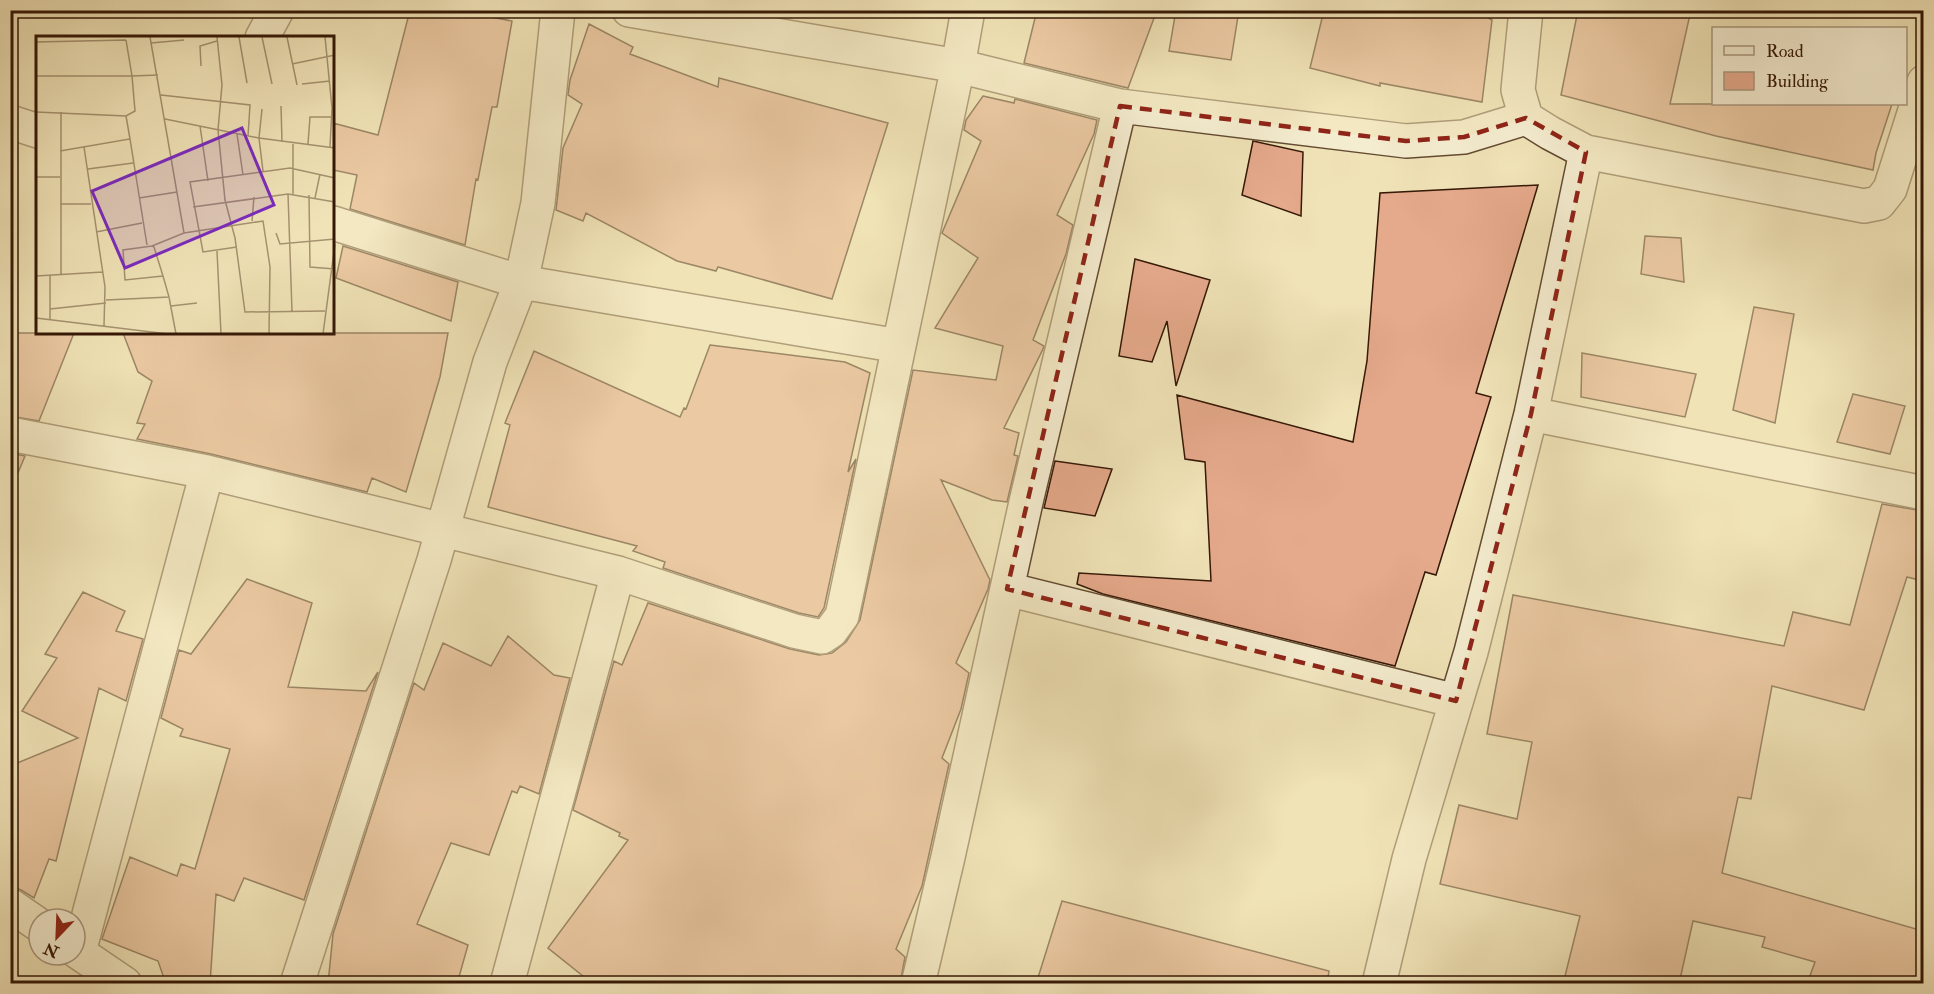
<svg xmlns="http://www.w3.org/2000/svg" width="1934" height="994" font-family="'IM FELL Double Pica',serif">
<rect width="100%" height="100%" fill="#f0e3b7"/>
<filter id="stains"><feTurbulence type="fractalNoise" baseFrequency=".00333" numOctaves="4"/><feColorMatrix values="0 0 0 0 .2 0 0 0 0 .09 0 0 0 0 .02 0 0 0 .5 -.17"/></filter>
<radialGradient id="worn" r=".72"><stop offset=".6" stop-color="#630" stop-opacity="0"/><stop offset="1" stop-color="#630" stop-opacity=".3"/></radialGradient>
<path fill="#e5a98b" stroke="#351806" stroke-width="1.5" d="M410 10H453L512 21 497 107H492L478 180 476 179 465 245 350 209 357 175 333 170V123L378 135Z
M1037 10H1157L1128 88 1024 63Z
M1176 10H1239L1231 60 1169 51Z
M1324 10H1475L1492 20 1482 102 1380 83V86L1310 68Z
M1578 10H1691L1670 104H1892L1876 153 1873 170 1716 136 1561 95Z
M589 24 633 47 630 54 718 87 719 78 888 123 832 299 718 267 716 271 677 261 586 213 583 221 556 210 563 148 582 104 568 95 570 80Z
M983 96 1014 103 1015 99 1097 120 1094 134 1057 215 1073 225 1066 254 1033 340 1044 346 1043 349 1004 428 1019 433 1014 455 1018 456 1007 502 992 500 941 480 990 580 988 589 956 663 969 673 961 709 942 758 949 764 922 886 896 949 905 957 900 984H593L548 948 628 840 619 836 620 833 573 810 614 661 622 665 648 603 790 649 819 655 832 653 846 642 860 620 913 370 996 380 1003 346 935 328 978 258 942 233 981 141 964 130 966 120Z
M1253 141 1303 152 1301 216 1242 195Z
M1538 185 1476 393 1491 397 1436 575 1425 572 1395 666 1103 594 1077 584 1079 573 1211 581 1205 462 1185 459 1177 395 1353 442 1367 361 1380 193Z
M1645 236 1681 238 1684 282 1641 274Z
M343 246 458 282 451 321 336 278Z
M1135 259 1210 280 1176 386 1167 321 1152 362 1119 356Z
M1754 307 1794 314 1775 423 1733 410Z
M10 333H74L39 421 10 416Z
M123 333H448L440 377 406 492 372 478 367 492 211 454 137 439 145 424 137 423 152 381 138 372Z
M710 345 845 362 870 373 848 472 856 459 824 608 818 617 799 613 663 568 665 562 633 551 637 546 488 507 510 425 505 423 534 351 680 417 684 408 686 409Z
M1582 353 1696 374 1685 417 1581 397Z
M1853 394 1905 406 1890 454 1837 442Z
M10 453 25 456 12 487H10Z
M1055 461 1112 469 1095 516 1044 508Z
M1882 504 1923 511V581L1907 577 1864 710 1772 686 1751 799 1738 797 1722 873 1923 931V984H1807L1815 962 1762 947 1765 937 1693 921 1679 984H1563L1580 916 1440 884 1459 805 1517 819 1532 742 1487 734 1513 595 1784 646 1793 612 1850 625Z
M247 579 312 603 288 687 366 691 378 672 304 900 244 878 234 901 216 894 210 984H166L158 961 102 939 130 857 177 876 181 864 195 869 230 749 180 736 183 729 161 718 179 650 191 654Z
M83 592 125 611 116 631 143 639 126 701 99 688 56 861 49 859 34 898 21 890 10 886V766L78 738 22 711 57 658 45 654Z
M508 636 554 675 570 678 539 794 520 786 517 793 512 791 489 855 451 843 417 924 468 945 457 984H328L333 934 414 683 424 690 443 643 491 666Z
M1062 901 1329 971 1327 984H1036Z"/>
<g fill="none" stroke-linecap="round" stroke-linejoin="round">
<g stroke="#644b32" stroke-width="36">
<path id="street" d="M629 10 958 66 1120 106 1406 141 1464 137 1526 118
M1526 10 1518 90 1526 118 1550 133 1586 152 1864 206 1879 203 1890 189 1924 82
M262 38 277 10
M10 122 38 131
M333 223 521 282 899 346
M1531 414 1924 493
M10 434 207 472 618 573 794 631 822 637 831 631 842 616 958 66 968 10
M1007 589 1456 701
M10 905 39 925
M75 950 125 984
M79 952 207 472
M297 984 434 560 490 362 521 282 538 203 558 10
M507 984 618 573
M918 984 948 857 1026 502 1120 106
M1379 984 1409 859 1471 652 1531 414 1586 152"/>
</g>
<use href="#street" stroke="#f5edd0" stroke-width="33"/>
</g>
<path d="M0 0H1934V994H0ZM1120 106 1406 141 1464 137 1526 118 1586 152 1531 414 1456 701 1007 589Z" fill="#f0e3b7" fill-opacity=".55" fill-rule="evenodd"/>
<path fill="none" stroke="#8f2418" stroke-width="4.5" stroke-dasharray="12 8" stroke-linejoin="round" d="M1120 106 1406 141 1464 137 1526 118 1586 152 1531 414 1456 701 1007 589Z"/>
<g transform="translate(36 36)">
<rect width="298" height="298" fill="#f0e3b7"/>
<path fill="none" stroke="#a59270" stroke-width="1.5" d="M114 1 148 197M181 1 186 49 182 94 189 164 199 202 209 276 289 275M203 1 211 47M226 1 236 48M251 1 261 49M289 1 296 72 294 111M90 4 96 40 122 39M0 6 90 4M115 7 148 4M256 28 299 19M165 30 164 10 181 5M0 40H96L99 75 90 80 0 76M266 48 294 45M125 59 214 69 212 100M245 70 246 106M226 73 223 102 227 135M25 76V239M129 83 223 102 299 112M164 90 172 145M201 98 207 139M94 103 111 209M272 108 274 81H295M48 111 69 251 68 290M24 115 94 103 90 80M52 133 97 127M0 141H24M252 158 256 275M257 158V108M273 159 274 231 299 233M103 162 141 156M279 162 284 138M24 168H55M157 171 252 158 299 166M216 185 218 161M60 196 106 187M240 197 244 208 299 203M116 210 148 197 227 185 234 231 233 298M201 211 167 216 154 146 254 132 299 142M181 215 185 298M0 240 67 236M133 261 140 298M70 264 133 261 127 240 118 211 116 210 87 214 89 244 127 240M135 270 161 267M14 273 70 267M0 282 132 298M14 283V240M287 298 299 208"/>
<path fill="#7b2cbf" fill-opacity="0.15" stroke="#7b2cbf" stroke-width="3" d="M206 92 238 169 89 232 56 155Z"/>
<rect width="298" height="298" fill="none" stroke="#351806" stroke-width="3"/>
</g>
<rect width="1934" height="994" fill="none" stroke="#f0e3b7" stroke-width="36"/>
<rect x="12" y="12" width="1910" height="970" fill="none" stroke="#351806" stroke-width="3"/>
<rect x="18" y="18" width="1898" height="958" fill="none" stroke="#351806" stroke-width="1.5"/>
<rect x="1712" y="27" width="195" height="78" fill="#f5edd0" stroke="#a8987f" stroke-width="1.5"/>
<rect x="1724" y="46" width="30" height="9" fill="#f5edd0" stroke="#a8987f" stroke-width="1.5"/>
<text x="1766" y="57" font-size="18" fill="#351806">Road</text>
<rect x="1724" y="72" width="30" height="18" fill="#e5a98b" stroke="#a8987f" stroke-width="1.5"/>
<text x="1766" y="87" font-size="18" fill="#351806">Building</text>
<g transform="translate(57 937) rotate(203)"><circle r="28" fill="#f5edd0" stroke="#a8987f" stroke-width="1.5"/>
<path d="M0-4.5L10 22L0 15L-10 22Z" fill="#8f2418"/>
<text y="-9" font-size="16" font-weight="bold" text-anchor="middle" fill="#351806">N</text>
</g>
<rect width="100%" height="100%" filter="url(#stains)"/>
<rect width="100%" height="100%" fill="url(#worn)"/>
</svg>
